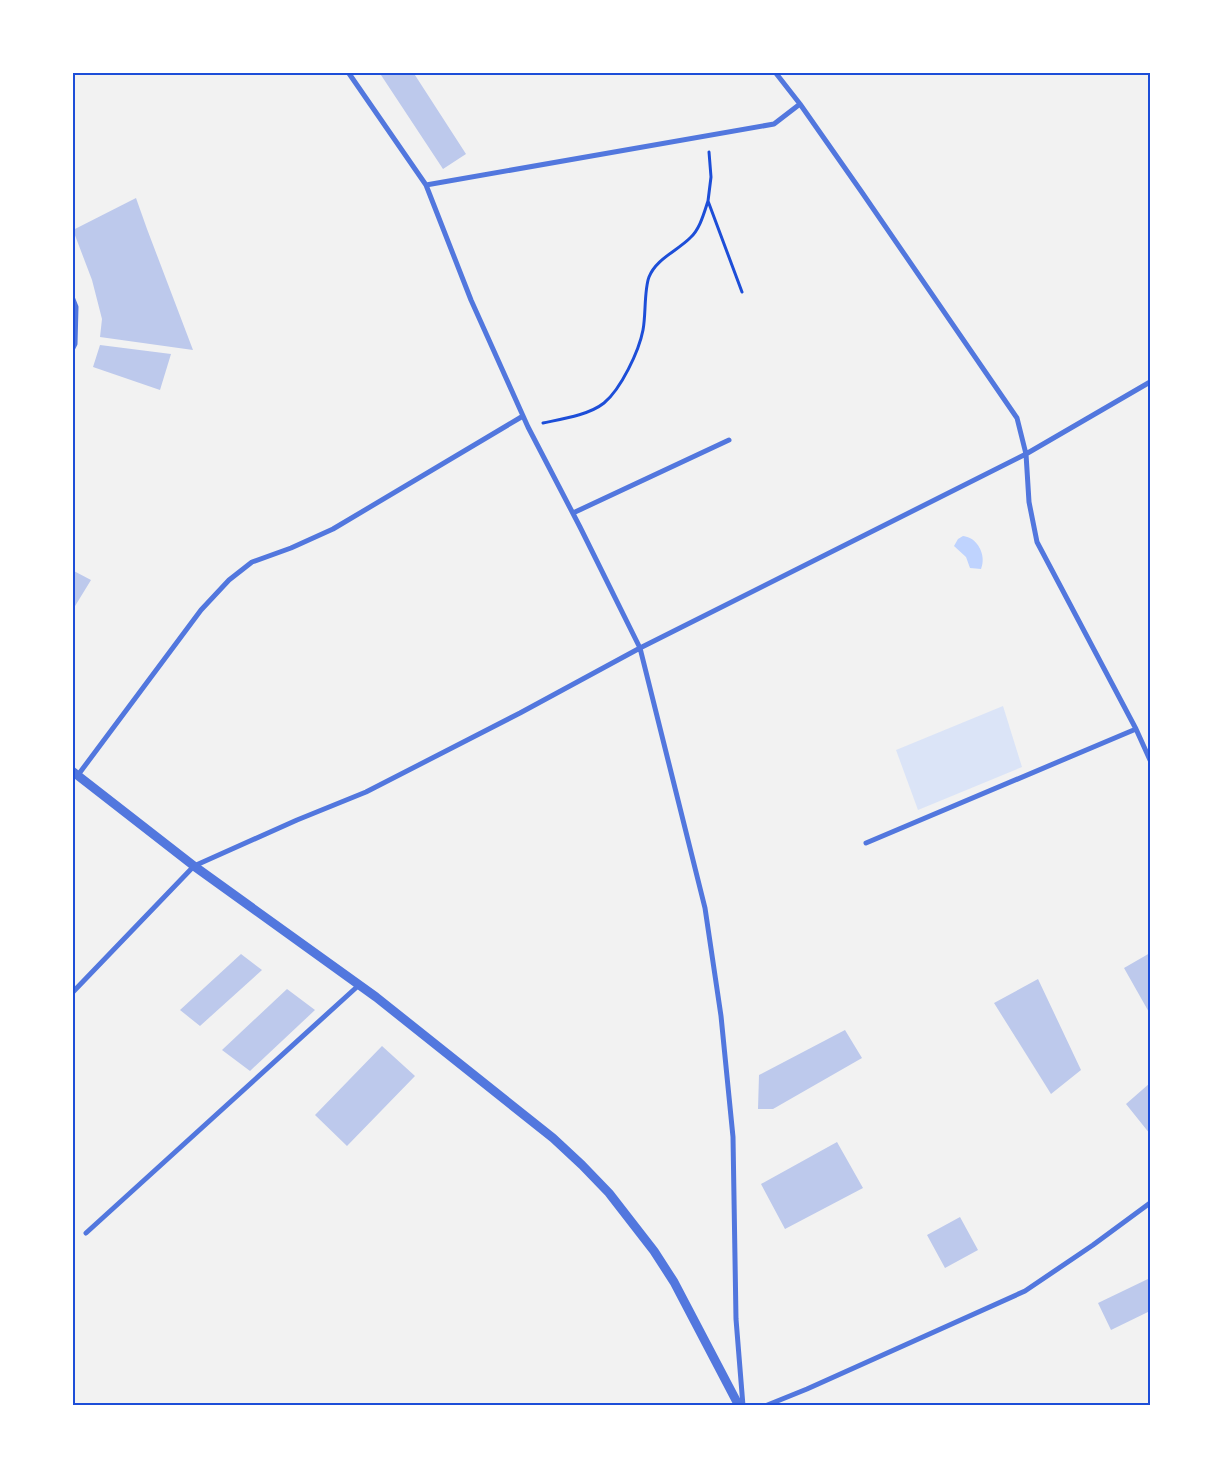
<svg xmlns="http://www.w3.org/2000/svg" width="1223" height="1478" font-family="Signika,sans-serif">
<rect width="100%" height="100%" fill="#f2f2f2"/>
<path fill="#dbe4f7" d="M1003 706 1022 767 918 810 896 750Z"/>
<path fill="#bfd3fe" d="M963 536C977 537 987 555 981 569L970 568 966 557 954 546 958 539Z"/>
<path fill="#bdc9ec" d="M379 72H413L466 154 443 169Z
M136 198 147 229 193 350 100 337 102 319 92 280 73 230Z
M100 345 171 354 160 390 93 367Z
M72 570 91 580 72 611Z
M1150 953V1014L1124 968Z
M241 954 262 970 200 1026 180 1010Z
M1038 979 1081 1070 1051 1094 994 1003Z
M287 989 315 1010 250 1071 222 1050Z
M845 1030 862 1058 773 1109H758L759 1075Z
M382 1046 415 1076 347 1146 315 1115Z
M1150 1083V1134L1126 1104Z
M837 1142 863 1188 785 1229 761 1184Z
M960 1217 978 1250 945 1268 927 1235Z
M1150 1278V1311L1111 1330 1098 1303Z"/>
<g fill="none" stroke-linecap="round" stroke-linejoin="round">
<path stroke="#1d4ed8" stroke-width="3" d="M709 152 711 177 708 201 742 292
M543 423C562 419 589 415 604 403 621 389 639 351 643 330 646 315 644 290 649 277 656 259 677 251 690 238 700 229 704 213 708 201"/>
<path stroke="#5277de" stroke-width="5" d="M348 72 426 185 471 300 528 427 580 527 640 648 705 908 721 1016 733 1137 736 1319 743 1406
M775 72 800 104 861 191 1017 418 1026 454 1029 502 1037 542 1136 729 1150 760
M426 185 774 124 800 104
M72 297 76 307 75 344 72 350
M573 513 729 440
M78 775 201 610 229 580 252 562 291 548 333 529 523 416
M866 843 1136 729
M72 993 194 866 297 820 366 792 520 713 640 648 1026 454 1150 382
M86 1233 359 985
M765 1406 807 1389 1025 1291 1093 1245 1150 1203"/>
<path stroke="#5277de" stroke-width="9" d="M72 771 194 866 376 997 553 1138 582 1165 609 1193 654 1251 674 1282 739 1406"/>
</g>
<rect width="1223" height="1478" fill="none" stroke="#ffffff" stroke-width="148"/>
<rect x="74" y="74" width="1075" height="1330" fill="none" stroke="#1d4ed8" stroke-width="2"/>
</svg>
